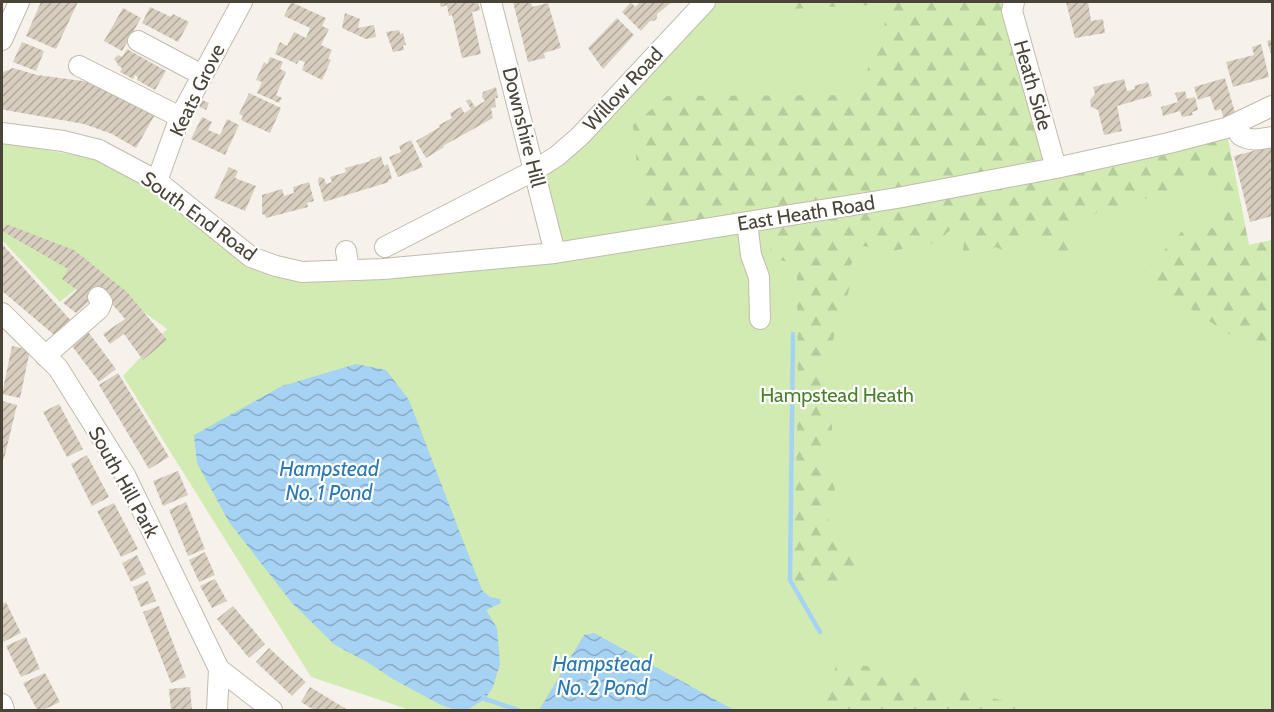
<svg xmlns="http://www.w3.org/2000/svg" width="1274" height="712" font-family="Cabin,sans-serif">
<defs>
<pattern id="forest-firs" width="22" height="20" patternUnits="userSpaceOnUse" patternTransform="scale(1.5)"><rect width="22" height="20" fill="#d1ebb3"/><path d="M5 1l3.5 6h-7zM16 11l3.5 6h-7z" fill="#b5cb9b"/></pattern>
<pattern id="water-waves" width="16" height="10" patternUnits="userSpaceOnUse" patternTransform="scale(1.5)"><rect width="16" height="10" fill="#a6d2f3"/><path d="M0 5q4-4 8 0t8 0" fill="none" stroke="#89acc6"/></pattern>
<pattern id="building-hatch" width="6" height="6" patternUnits="userSpaceOnUse" patternTransform="scale(1.5)"><rect width="6" height="6" fill="#d8cebf"/><path d="M-1 1l2-2M0 6l6-6M5 7l2-2" fill="none" stroke="#b1a99c"/></pattern>
</defs>
<rect width="100%" height="100%" fill="#f6f2eb"/>
<path fill="#d1ebb3" d="M705 2H1014L1056 168 1226 128 1249 245 1272 240V710H410L311 677 123 376 167 329 93 275 60 302 2 240V142L96 159 148 185 289 279 311 282 361 281 551 261 535 170Z"/>
<path fill="url(#forest-firs)" d="M788 2H1014L1050 162 643 230 633 125 667 96 858 95 892 4 790 9Z
M1227 137 1249 245 1272 240V352L1229 334 1175 299 1144 272 1184 229 1206 230 1225 224C1221 202 1217 179 1198 164L1187 185 1132 203 1099 211 1074 232 1077 247 1060 253H1041L1030 236 1023 251 1012 255 996 247 972 262 963 251 965 233 951 229 938 242 892 251 863 246 848 269C852 284 849 296 840 309L827 368 824 397 831 417 833 440 822 463 830 476 835 489 826 514 839 542 855 544 864 559 857 573 825 587 793 581 798 401 797 271 792 263 771 258 769 230Z
M837 661 878 668 1038 710H824Z"/>
<path fill="url(#water-waves)" d="M356 364 386 370 409 400 482 590 490 597 500 599 501 603 486 610 497 628 500 664 493 687 485 699 467 710H456L441 705 393 679 367 662 335 645 292 603 229 522 197 463 194 435 282 386Z
M594 633 734 710H539L584 635Z"/>
<g fill="none" stroke-linecap="round" stroke-linejoin="round">
<path stroke="#a6d2f3" stroke-width="4.5" d="M793 334 790 580 820 632
M483 696 485 699 518 710"/>
</g>
<path fill="url(#building-hatch)" d="M41 2H78L56 49 26 36Z
M291 2 326 18 322 26 329 29 321 45 332 50 328 59 331 60 322 80 302 70 305 62 299 60 297 64 275 54 280 42 287 46 294 32 306 38 310 28 284 16Z
M439 2H478L480 10 472 12 481 54 462 58 452 15 449 16 447 5 441 7Z
M513 2H531L532 7 548 3 561 48 544 53 545 58 528 62Z
M631 2 635 7 640 2H672L657 14V18L654 21H650L641 31 622 12Z
M1066 2H1088L1091 21 1103 19 1105 33 1075 38Z
M150 7 171 17 173 14 189 22 178 42 142 23Z
M123 8 141 18 122 51 104 41Z
M345 13 360 19 358 28 374 25 376 37 366 39 342 28Z
M617 18 634 35 603 69 588 48Z
M399 30 400 34 403 33 406 45H403L404 50 393 52 386 32Z
M1272 39V58L1267 41Z
M22 42 44 51 36 71 13 62Z
M1261 44 1269 77 1233 87 1226 62 1254 55 1252 47Z
M127 49 166 71 155 90 137 80 138 77 135 75 133 79 120 72 122 68 117 65 118 64 114 59 118 55 122 57Z
M270 57 283 62 280 69 286 72 276 95 282 98 279 103 257 93 262 82 256 80 264 62 267 64Z
M13 68 37 75 98 83 157 111 136 148 112 134 84 124 5 110 2 109V79L3 72Z
M1225 78 1236 116 1224 120 1221 109 1215 111 1210 96 1198 100 1194 87Z
M1124 79 1127 91 1135 89 1134 86 1148 82 1152 96 1117 106 1122 131 1104 135 1098 110 1091 107 1090 100 1095 94 1093 87Z
M496 87 498 98H495L496 107 491 108 493 118 443 146 444 147 426 158 416 141 440 127 439 125 452 118 450 113 461 107 464 113 471 109 466 101 470 99 475 107 485 101 482 97 483 92Z
M1185 91 1187 99 1195 97 1198 110 1192 112 1193 115 1182 117 1180 111 1163 116 1161 107 1178 102 1175 93Z
M249 93 281 108 270 133 241 120 243 116 239 114Z
M200 99 209 103 206 110 197 106Z
M202 117 212 122 208 130 220 135 227 119 239 125 225 155 191 139Z
M411 140 423 167 398 177 389 157 401 152 399 146Z
M1272 146V216L1250 222 1234 156Z
M381 156 384 166 388 164 392 179 388 180 389 182 324 202 318 181 319 177 324 178 326 184 332 182 330 177 346 172 345 168 371 161 370 160Z
M229 167 238 171 235 178 256 186 245 211 214 198Z
M309 182 314 201 307 203 308 207 266 218 265 215 262 214V195L282 189 284 196 294 193 293 187Z
M6 224 74 250 127 292 167 340 143 360 124 334 110 344 103 334 125 319 101 291 76 313 63 303 77 290 62 279 68 269 2 231Z
M2 244 75 325 59 339 2 291Z
M86 329 116 369 99 382 69 342Z
M12 346 30 350 20 398 2 394Z
M118 373 169 457 149 469 99 385Z
M2 401 17 405 4 459H2Z
M59 404 83 449 67 457 43 412Z
M87 455 109 497 92 506 71 464Z
M178 471 188 495 163 506 153 481Z
M186 502 205 549 188 556 169 510Z
M114 503 138 549 121 557 97 511Z
M205 552 215 575 199 582 189 560Z
M137 555 146 574 131 582 122 563Z
M215 579 227 601 212 608 200 586Z
M148 581 156 601 141 607 133 587Z
M6 602 21 633 3 642 2 604Z
M159 606 186 677 171 683 143 612Z
M233 606 265 644 249 658 217 619Z
M26 637 40 669 21 677 6 646Z
M269 648 306 682 292 696 256 662Z
M45 673 60 702 43 710H37L23 683Z
M190 687 192 710H171L169 689Z
M310 687 348 710H314L301 702Z"/>
<g fill="none" stroke-linecap="round" stroke-linejoin="round">
<g stroke="#c2bbac" stroke-width="22">
<path id="minor" d="M491 2 555 253
M1014 2 1012 11 1056 168
M2 40 19 2
M138 41 202 75
M79 66 180 117
M1236 124 1240 135C1251 142 1260 139 1272 137
M2 133 63 141 99 150 157 181 251 257 276 266 302 272 383 269 555 253 897 198 1056 168 1169 143 1226 128 1272 106
M157 181 180 117 242 2
M747 222 751 255 759 277 760 319
M385 247 535 170 557 156 580 136 705 2
M346 251 349 269
M2 313 58 368 125 475 219 669 272 710
M45 356 99 309 102 302 98 297
M2 704 4 710
M217 710 219 669"/>
</g>
<use href="#minor" stroke="#fff" stroke-width="20"/>
</g>
<g text-anchor="middle" stroke-width="4.5" stroke-linejoin="round" paint-order="stroke">
<g font-size="20" fill="#4a4338" stroke="#fff">
<text transform="translate(1033 85) rotate(74)" y="7">Heath Side</text>
<text transform="translate(623 89) rotate(-47)" y="7">Willow Road</text>
<text transform="translate(197 90) rotate(-64)" y="7">Keats Grove</text>
<text transform="translate(524 127) rotate(76)" y="7">Downshire Hill</text>
<text transform="translate(806 213) rotate(-9)" y="7">East Heath Road</text>
<text transform="translate(199 216) rotate(36)" y="7">South End Road</text>
<text transform="translate(124 482) rotate(61)" y="7">South Hill Park</text>
</g>
<g font-size="20" fill="#487f28" stroke="#fff">
<text x="837" y="402">Hampstead Heath</text>
</g>
<g font-size="21" font-style="italic" fill="#2b78b2" stroke="#fff">
<text x="329" y="476">Hampstead<tspan x="329" dy="24">No. 1 Pond</tspan></text>
<text x="602" y="671">Hampstead<tspan x="602" dy="24">No. 2 Pond</tspan></text>
</g>
</g>
<rect width="1274" height="712" fill="none" stroke="#4a4338" stroke-width="6"/>
</svg>
